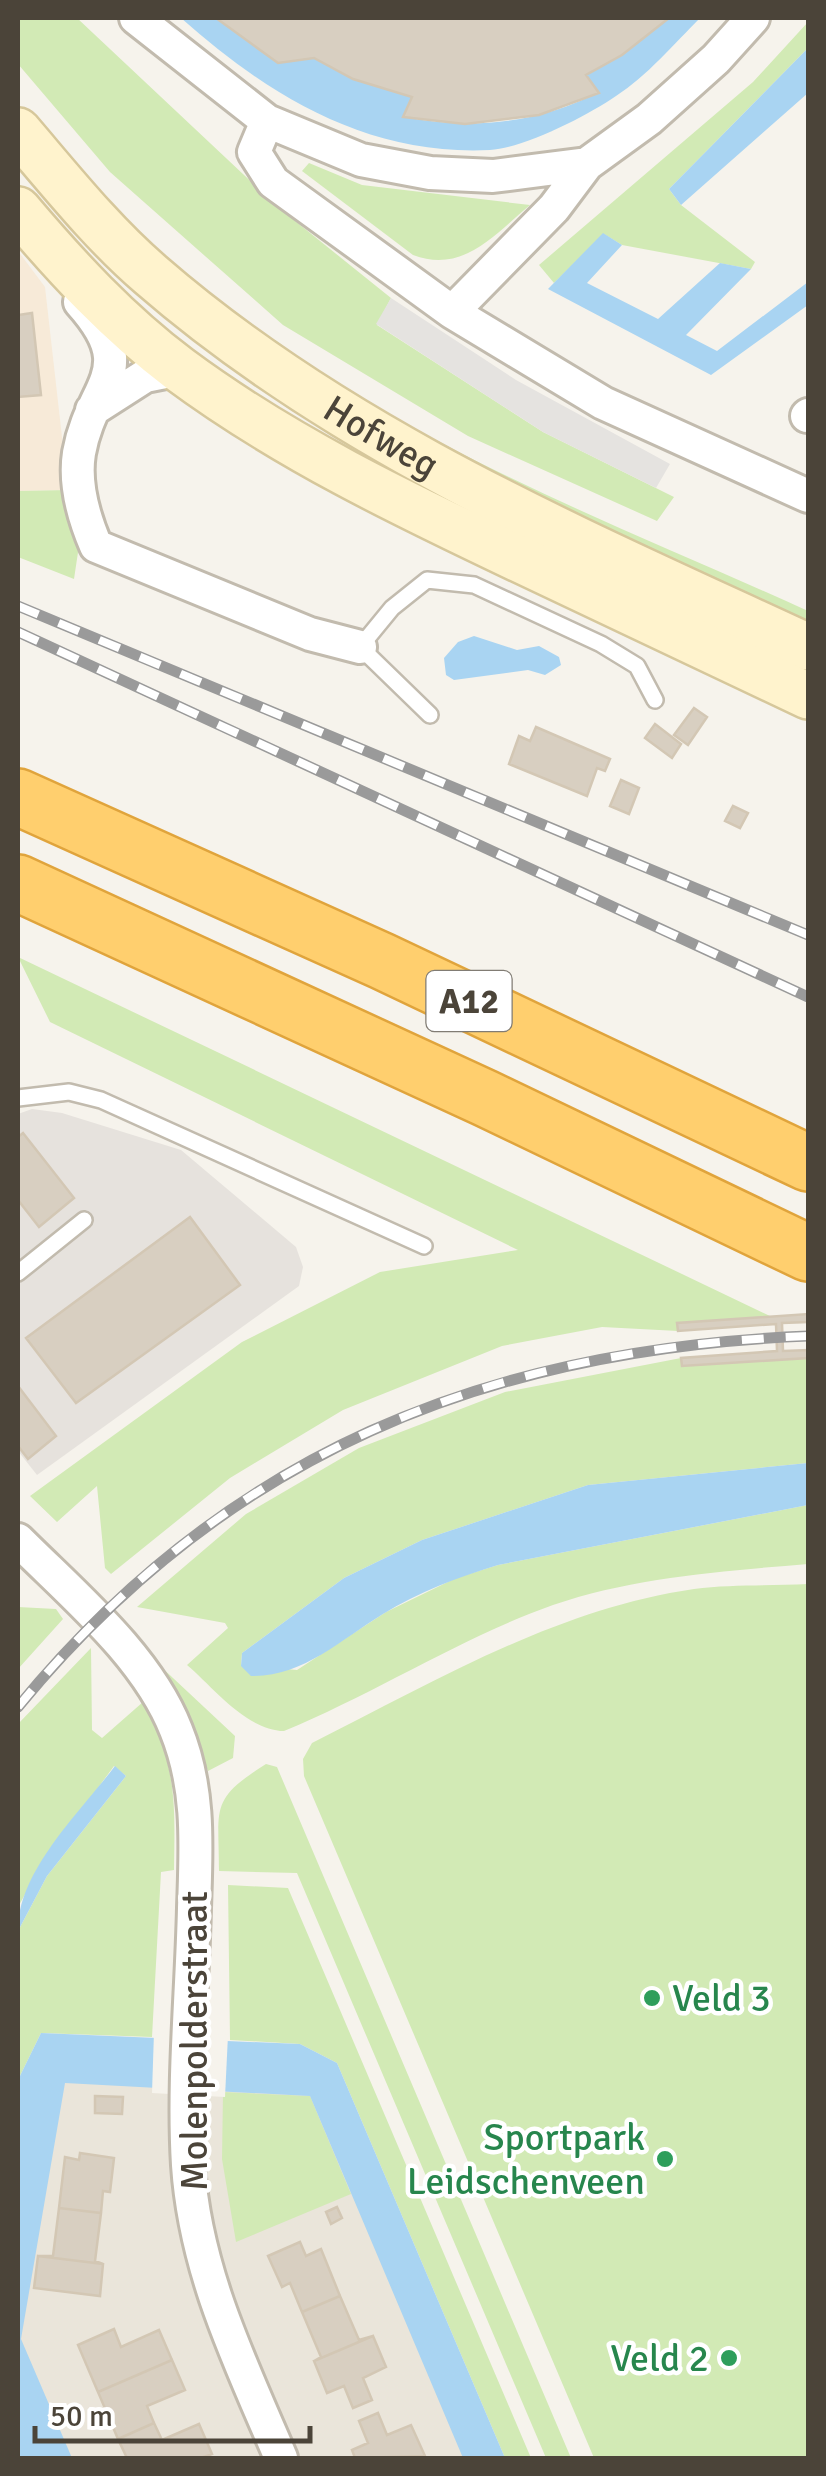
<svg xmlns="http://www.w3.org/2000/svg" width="826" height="2476" font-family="Signika,sans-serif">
<rect width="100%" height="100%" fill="#f6f3ec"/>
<path fill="#eae5da" d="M48 2055 311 2066 483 2458H43L18 2400V2212Z"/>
<path fill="#f7ead8" d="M18 251 45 287 68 490 18 491Z"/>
<path fill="#e6e2dd" d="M32 1109 62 1113 181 1150 296 1247 303 1267 299 1286 37 1475 18 1451V1114Z"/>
<path fill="#d2eab5" d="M18 18H77L279 208 391 298 377 325 543 432 674 497 657 521 468 436 283 325 110 172 18 64Z
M808 22V48L669 189 681 205 755 262 751 269 622 245 604 234 554 283 539 265 753 82Z
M309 163 362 185 530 205C494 235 463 274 413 255L302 171Z
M275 340C435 458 628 529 808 611V626L521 496 264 348Z
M68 490 80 539 74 579 18 557V491Z
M18 957 770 1316 678 1323V1331L602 1327 502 1346 343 1410 230 1478 111 1574 105 1568 97 1486 57 1522 30 1496 242 1342 380 1272 518 1250 50 1022Z
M681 1358 683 1366 808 1358V1463L588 1485 422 1540 344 1578 242 1653 241 1665 297 1670 386 1612 456 1578 498 1565 808 1505V1564C724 1571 634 1577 553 1605 460 1638 376 1693 284 1731 246 1730 214 1688 187 1665L228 1628 225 1623 137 1607 246 1514 359 1448 505 1392Z
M808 1584V2458H594L304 1776 303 1759 312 1743C434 1682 556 1609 694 1589 731 1584 771 1586 808 1584Z
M18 1607 56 1609 63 1619 18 1669Z
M91 1648 92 1730 102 1738 143 1702C177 1765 175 1801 174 1870L161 1872 152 2037 41 2033 18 2080V1931L47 1876 126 1776 114 1766 42 1864 18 1907V1724Z
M142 1649 235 1736 233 1758 208 1771 175 1690Z
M266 1764 277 1767 571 2458H546L297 1873 219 1871C219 1807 209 1800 266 1764Z
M228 1885 288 1888 531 2458H505L337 2063 300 2044 230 2040Z
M223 2092 310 2096 351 2194 236 2242 222 2159Z"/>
<path fill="#e5e3e0" d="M391 298 516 380 670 464 656 488 543 432 376 324Z"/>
<path fill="#a9d4f2" d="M181 18H216L278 63 314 58 353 79 412 97 404 117C470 130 538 124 599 92L586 75 622 55 669 18H700C674 44 647 76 616 96 587 116 524 148 490 150 367 156 269 96 181 18Z
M808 48V93L681 205 669 189Z
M603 233 622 245 587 283 658 319 720 263 751 269 686 335 717 351 808 282V305L711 375 548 289Z
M474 636 517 650 539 646 559 657 561 665 545 675 528 670 454 680 446 675 444 658 458 642Z
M808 1463V1505L498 1565C458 1577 419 1592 383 1614 340 1640 303 1677 251 1676L241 1666 242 1653 344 1578 422 1540 588 1485Z
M115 1766 126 1776 47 1876 18 1931C17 1872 80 1812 115 1766Z
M41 2033 300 2044 337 2063 505 2458H463L310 2096 65 2083 21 2339 72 2458H18V2080Z"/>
<path fill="#f6f3ec" d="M154 2032 228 2035 225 2097 152 2093Z"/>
<path fill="#d8cfc1" stroke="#d3c7b4" stroke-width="2.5" d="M216 18H669L622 55 586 75 599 93 539 115 465 124 403 117 412 97 353 79 314 58 278 63Z
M32 313 41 395 18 397V315Z
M694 708 707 717 688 745 674 735Z
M655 724 681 744 672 758 645 738Z
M536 727 610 759 605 771 597 768 587 796 509 764 519 736 530 741Z
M621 780 639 788 629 814 610 806Z
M733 806 748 813 740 828 725 821Z
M23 1133 74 1198 39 1227 18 1200V1137Z
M190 1217 240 1285 76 1403 26 1338Z
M808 1314V1322L782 1323 783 1351 808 1350V1358L682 1366 681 1358 777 1351 776 1324 678 1331 677 1323Z
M18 1386 56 1436 28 1459 18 1446Z
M95 2096 123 2097 122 2114 95 2113Z
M80 2153 114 2158 110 2192 103 2191 101 2213 59 2208 65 2157 79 2160Z
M337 2207 342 2218 331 2224 326 2212Z
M59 2208 101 2213 95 2261 103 2264 38 2256H53Z
M300 2242 306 2256 321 2249 340 2296 302 2312 290 2283 282 2287 268 2256Z
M38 2256 103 2264 100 2296 34 2288Z
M340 2296 359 2340 373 2336 314 2361 321 2357 302 2312Z
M114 2329 121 2347 159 2330 172 2360 98 2392 78 2345Z
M373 2336 386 2367 363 2378 372 2400 353 2408 344 2386 327 2393 314 2361Z
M172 2360 185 2390 147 2406 154 2423 118 2439 98 2392Z
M378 2413 387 2435 411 2425 425 2456 355 2458 352 2450 368 2443 359 2421Z
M154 2423 162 2440 199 2424 212 2454 201 2458H127L118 2439Z"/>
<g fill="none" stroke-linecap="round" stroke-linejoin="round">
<g stroke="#c2bbae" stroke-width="20">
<path id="service" d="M430 715 360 647 392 608 427 580 474 585 601 644 637 666 655 700
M18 1098 69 1092 101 1100 424 1246
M18 1273 84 1220"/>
</g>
<g stroke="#c2bbae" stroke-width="38">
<path id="minor" d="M136 18 267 121 361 160 430 173 493 176 587 164
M267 121 254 152 273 182 452 312 554 208 587 164 649 119 716 59 753 18
M80 302C142 371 91 384 79 453 74 484 84 518 96 546L310 634 360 647
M452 312 603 403 808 496
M92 410 145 376 180 369
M807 416 808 415
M18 1540C73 1595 147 1656 176 1730 200 1789 196 1847 194 1908 192 1994 183 2080 188 2165 195 2271 240 2362 281 2458"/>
</g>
<g stroke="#d6c79b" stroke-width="50">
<g id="secondary">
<path id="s1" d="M18 131C60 180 102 233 151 275 343 442 580 541 808 647"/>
<path d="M18 210C67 268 118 323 179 369 284 447 403 504 521 560 617 606 713 651 808 696"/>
</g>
</g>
<g stroke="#e0a43c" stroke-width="60">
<path id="motorway" d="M18 797 382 961 808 1163
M18 883 485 1098 808 1253"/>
</g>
<use href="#service" stroke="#fff" stroke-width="15"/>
<use href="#minor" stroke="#fff" stroke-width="32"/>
<use href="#secondary" stroke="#fff3cd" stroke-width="45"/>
<use href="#motorway" stroke="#ffcf6e" stroke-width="55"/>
<g stroke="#9a9a9a" stroke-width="11">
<path id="rail" d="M18 606 808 935
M18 632 808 997
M18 1707C226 1453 486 1349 808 1336"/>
</g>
<use href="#rail" stroke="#fff" stroke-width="8" stroke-dasharray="22" stroke-linecap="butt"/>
</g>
<g fill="#2e9e5b" stroke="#fff" stroke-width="4">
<circle cx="652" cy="1998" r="10"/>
<circle cx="665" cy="2159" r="10"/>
<circle cx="729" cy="2358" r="10"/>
</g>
<g text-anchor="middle" stroke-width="9" stroke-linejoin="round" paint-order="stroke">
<rect fill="#fff" stroke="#817c74" stroke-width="2.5" x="426.5" y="971" width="85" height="60" rx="8"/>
<g font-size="35" font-weight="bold" fill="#4b4439">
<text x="469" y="1013">A12</text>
</g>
<g font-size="38" fill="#4b4439" stroke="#fff">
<text dy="13" stroke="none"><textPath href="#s1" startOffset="478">Hofweg</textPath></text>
<text transform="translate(194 2041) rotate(-90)" y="13">Molenpolderstraat</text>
</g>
<g font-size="38" fill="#27864d" stroke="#fff" text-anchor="end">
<text x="672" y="2011" text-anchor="start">Veld 3</text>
<text x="645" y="2150">Sportpark<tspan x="645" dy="44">Leidschenveen</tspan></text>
<text x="709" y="2371">Veld 2</text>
</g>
</g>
<rect width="826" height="2476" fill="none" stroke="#4b4439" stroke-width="40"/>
<path d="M35 2426v15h275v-15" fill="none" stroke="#4b4439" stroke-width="5"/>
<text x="50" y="2426" font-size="30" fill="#4b4439" stroke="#ffffff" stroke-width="8" paint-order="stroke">50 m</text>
</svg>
